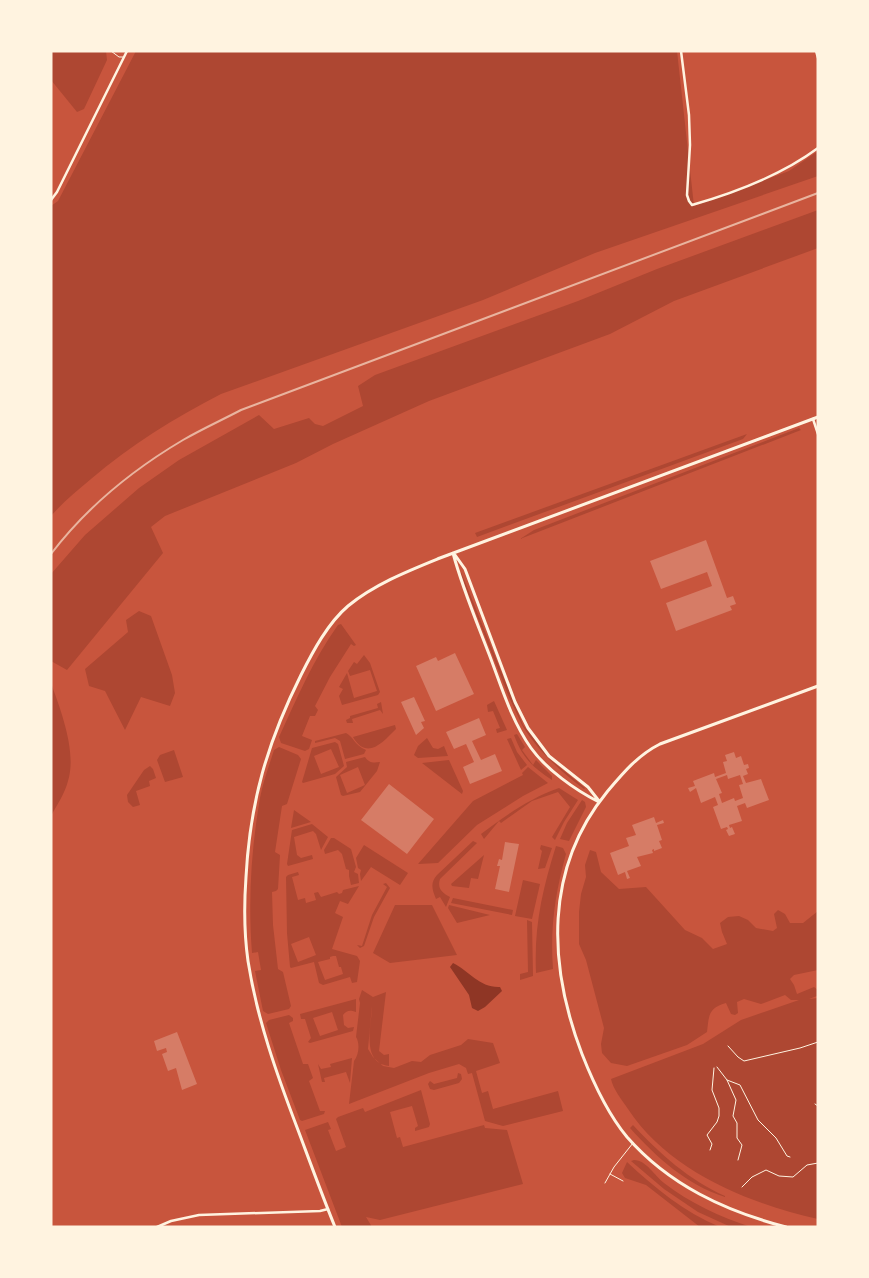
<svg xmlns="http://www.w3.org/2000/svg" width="869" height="1278" font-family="'PT Serif',serif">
<rect width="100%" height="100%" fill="#c8553d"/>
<path fill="#ae4732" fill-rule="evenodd" d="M51 51H106L107 60 84 109 77 112 51 80Z
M136 51H677L694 206 789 171 818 151V176L595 253 483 300 221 394C174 418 131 445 91 479 77 491 63 502 51 516V206L58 201Z
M818 210V248L674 301 610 334 429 401 333 444 296 463 165 516 151 527 163 553 67 670 51 661V574L85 535 139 488 179 460 259 415 274 429 309 418 315 424 323 426 363 406 358 386 375 375 578 301 657 269Z
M799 428 801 430 520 539 534 530Z
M747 434 743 439 477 537 475 533Z
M461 572 523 725 552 761 585 788 584 789C559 770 538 751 522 725L508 695 460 573Z
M139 611 151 616 172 675 175 693 170 706 141 697 125 730 105 691 89 686 85 669 128 632 126 620Z
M341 624 356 645 354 646 351 644 330 677 315 706 318 710 315 716H310L302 736 312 740 309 749 305 751 281 743 279 737C297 698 313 660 338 625Z
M364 655 370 663 380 692 378 695 342 705 339 696 343 689 339 687 347 673 354 698 377 691 370 670 350 676 348 671 354 662 357 664Z
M51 683C61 711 77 752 68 781 65 793 57 805 51 816Z
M494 701 507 730 497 733 496 729 500 728 493 711 488 712 487 705Z
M381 702 383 714 380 710 352 719 353 723H347L346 720 350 718V716L378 708 377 704Z
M395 725 396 729C383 742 367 761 353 737Z
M346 733C354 737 354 745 366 750L364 754 345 759 340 741 335 738 315 743V741Z
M517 734 525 747 522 750 533 765 536 760 552 776V780C532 767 522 757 514 735Z
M427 738 433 748 438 749 444 746 448 756 418 758 414 755 418 746Z
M511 738 517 752 527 765 521 770 507 739Z
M335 742 338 744 344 766 335 774 303 783 302 782 312 748ZM331 749 339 767 321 774 314 756Z
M279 747 298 755 301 759 287 804 282 806 275 852 280 855 278 889 276 891 272 892 273 925 278 969 283 972 291 1006 289 1009 268 1014 263 1011 255 971 261 970 258 952 252 953C248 901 251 850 260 798 263 782 269 766 274 750Z
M174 750 183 777 165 782 157 760 160 755Z
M365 757C369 763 373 763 380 762L377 771 360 792 343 796 341 795 336 777 347 767 346 762ZM358 767 365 785 347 793 340 775Z
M449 760 463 791 462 794 422 763Z
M150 766 153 769 156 778 149 781 150 786 136 791 140 805 133 807 128 802 127 795 144 770Z
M528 767 548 783 523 796 477 825 438 863 418 864 473 801 523 775 522 773Z
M559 788 578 800 564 822 555 840 552 837 570 807 558 792 532 801 501 823 499 821 484 839 481 834C505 816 530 798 559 788Z
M582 800 585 802 586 807 569 841 560 839 567 823Z
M294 810 311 822 291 828Z
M312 824 328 837 321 850 316 834 313 831 294 837 297 855 301 858 312 855 313 859 288 866 287 864 292 830Z
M331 838H334L351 849 356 867 354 872 358 874 359 883 351 885 349 876V870L346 869 342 854 338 850 325 854 324 850Z
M473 841 477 843 440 879C437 888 442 893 450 897L446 907 440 897 436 899C432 889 430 883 437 875Z
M364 845 408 873 400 885 371 867 361 881 360 874 361 870 358 868 356 858Z
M541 845 552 848 545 868 538 869 542 851 540 849Z
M556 846 563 848 566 854C555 894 550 928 553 969L536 973C534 926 542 891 556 846Z
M590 850 596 852 601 872 619 889 646 887 685 930 702 938 713 949 727 944 722 932 720 923 728 917 739 916 748 920 756 928 773 931 777 928 774 914 778 910 785 914 790 923H803L818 911V970L794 975 790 979 794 985 797 994 814 987 818 990 817 996 809 999 818 998V1219C747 1203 669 1171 628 1109 622 1100 613 1089 611 1079L703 1044 741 1020 799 1000H791L785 995 761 1004 744 999 737 1002 738 1013 735 1015 731 1014 726 1003C708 1008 709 1016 707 1032L687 1045 627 1066 611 1063 602 1053 601 1044 604 1028 586 960 579 944V912L581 894 586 877 585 865Z
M484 855 478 879 471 878 469 888 452 886 451 884Z
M298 872 299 875 292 877 298 900 305 898 306 903 316 900 314 893 318 892 321 897 337 892 339 894 342 893 343 890 359 886 348 904 340 901 335 913 343 917 332 949 357 956 360 961 357 982 352 983 350 977 323 985 319 983 314 962 291 968 290 967 287 933 286 877 288 875ZM309 937 316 955 298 962 291 944ZM333 956H336L339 967H341L343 974 325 980 318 962 330 959V957Z
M523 880 540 884 532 919 515 916Z
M386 883 390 888 374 917 364 946 360 948 357 945 362 946 372 915 387 887 383 884Z
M453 898 513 910 512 915 451 903Z
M395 905H432L457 955 390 963 373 953Z
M449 905 490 915 457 923 448 908Z
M527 920 532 922 533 976 520 980V974L528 972Z
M362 990 373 997 386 992 379 1051 384 1055 389 1054V1066C360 1063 372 1024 372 1006L368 1049 373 1057 383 1066 394 1068 412 1061 421 1062 430 1055 461 1045 468 1039 493 1043 500 1063 476 1071 482 1093 488 1091 493 1109 558 1091 563 1111 503 1126 485 1121 472 1073 468 1074 466 1068 459 1064 429 1073 349 1104 354 1061C359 1055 360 1043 356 1037L360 1003 359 999Z
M356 999V1012C350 1010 347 1010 343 1015L344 1025 348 1028 354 1027 353 1031 310 1043 308 1042 311 1038 305 1019H301L300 1014ZM332 1012 338 1030 320 1036 313 1018Z
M289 1015 293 1018V1021L289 1023 303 1064H308L313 1078 309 1081 320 1111H325L324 1114 302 1121 300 1120 281 1070 266 1023 269 1020Z
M352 1058 350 1083 346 1072 324 1078 325 1082H322L318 1064 321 1069 331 1067 330 1064Z
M458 1073 461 1074 462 1079 459 1083 434 1090 430 1089 428 1084 430 1081 434 1084 457 1078Z
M421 1090 430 1124 429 1127 415 1131V1128L418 1126 412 1106 390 1112 397 1138 400 1137 403 1147 484 1125 485 1128 507 1130 523 1184 380 1220 366 1217 372 1227H342L305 1130 328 1122 331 1129 328 1130 336 1151 346 1147 336 1119 338 1117 363 1108 365 1112Z
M633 1125C660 1154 689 1180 725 1196V1197C687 1185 656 1157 630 1128Z
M634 1160C646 1160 655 1176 664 1183 690 1203 720 1217 751 1227H731L698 1212 664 1189 631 1161Z
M627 1162C655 1188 684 1212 720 1227H700L646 1185 625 1178 622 1173Z"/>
<path fill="#8f3625" d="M453 963C469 971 480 988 500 987L502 991 485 1007 478 1011 472 1008 469 995 450 967Z"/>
<path fill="#d67c66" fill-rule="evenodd" d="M706 540 727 598 733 596 736 604 730 606 732 610 676 631 666 603 712 586 707 572 661 589 650 561Z
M455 653 474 694 436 711 416 666 436 657 438 661Z
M414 697 425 721 421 722 424 728 416 735 401 702Z
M479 718 486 735 472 741 481 760 495 754 502 771 470 784 463 767 474 762 466 744 454 749 446 732Z
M734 752 736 758 741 756 744 765 748 764 749 768 746 769 748 774 743 776 746 783 761 779 769 800 747 808 745 803 737 806 742 821 729 825 730 828 732 827 735 834 729 836 726 830 728 829 727 827 721 829 713 807 718 805 715 797 701 803 696 788 690 792 688 788 695 786 693 781 714 773 715 777 726 773 723 762 727 761 725 755ZM727 775 728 779 740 775 743 784 739 785 743 798 735 801 734 798 722 803 719 794 722 793 716 779Z
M389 784 434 819 407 854 361 820Z
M654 817 656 823 663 820 664 823 657 825 662 840 659 841 662 848 654 851V849L652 850 653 853 637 857 641 866 627 871 630 878 627 879 625 872 618 875 610 853 629 846 626 838 636 835 632 825Z
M505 842 519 844 509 892 495 889 500 866H497L499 859 502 860Z
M177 1032 197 1084 182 1090 176 1068 168 1071 162 1054 167 1052 166 1048 157 1051 154 1041Z"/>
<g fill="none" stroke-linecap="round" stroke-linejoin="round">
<path stroke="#fff3e0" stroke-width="1" d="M728 1046 738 1057 744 1061 800 1048 818 1042
M717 1067 727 1080 736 1100 733 1116 737 1123V1138L742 1145 738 1160
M727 1080 740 1085 758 1120 776 1138 787 1156 790 1157
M815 1104 818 1106
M710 1150 712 1144 707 1135 717 1122 719 1116V1108L712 1090 714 1068
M742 1187 752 1177 766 1170 779 1176 793 1177 807 1165 818 1163"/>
<path stroke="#fff3e0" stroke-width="1" d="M111 51 119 57H123
M610 1174 623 1181
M605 1183 614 1167 633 1143"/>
<path stroke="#fff3e0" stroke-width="2.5" d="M681 51 689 115 690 145 687 195 689 201 692 205C734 193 783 174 818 148
M816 51 818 58
M51 200 57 192 127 51
M813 419 818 434
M157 1227 171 1221 199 1215 320 1211 328 1209"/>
<path stroke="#fff3e0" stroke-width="3" d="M453 553C462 587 476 620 489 654 501 685 511 720 531 748 546 769 575 790 599 802
M455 555 465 569 515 702 528 728 549 756 588 787 599 801
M335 1227C322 1195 310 1162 298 1130 277 1075 257 1019 248 961 244 933 244 905 246 877 250 802 267 743 301 675 313 651 328 623 348 606 375 584 408 571 440 558L818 417
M786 1227C725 1211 669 1185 627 1137 607 1113 593 1082 582 1054 548 965 544 869 607 792 623 773 638 755 660 744L818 686"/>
<path stroke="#e9b49f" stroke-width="2" d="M51 554C86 508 134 469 183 440 202 429 222 420 241 410L818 193"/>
</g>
<rect width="869" height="1278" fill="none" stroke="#fff3e0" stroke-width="105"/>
</svg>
